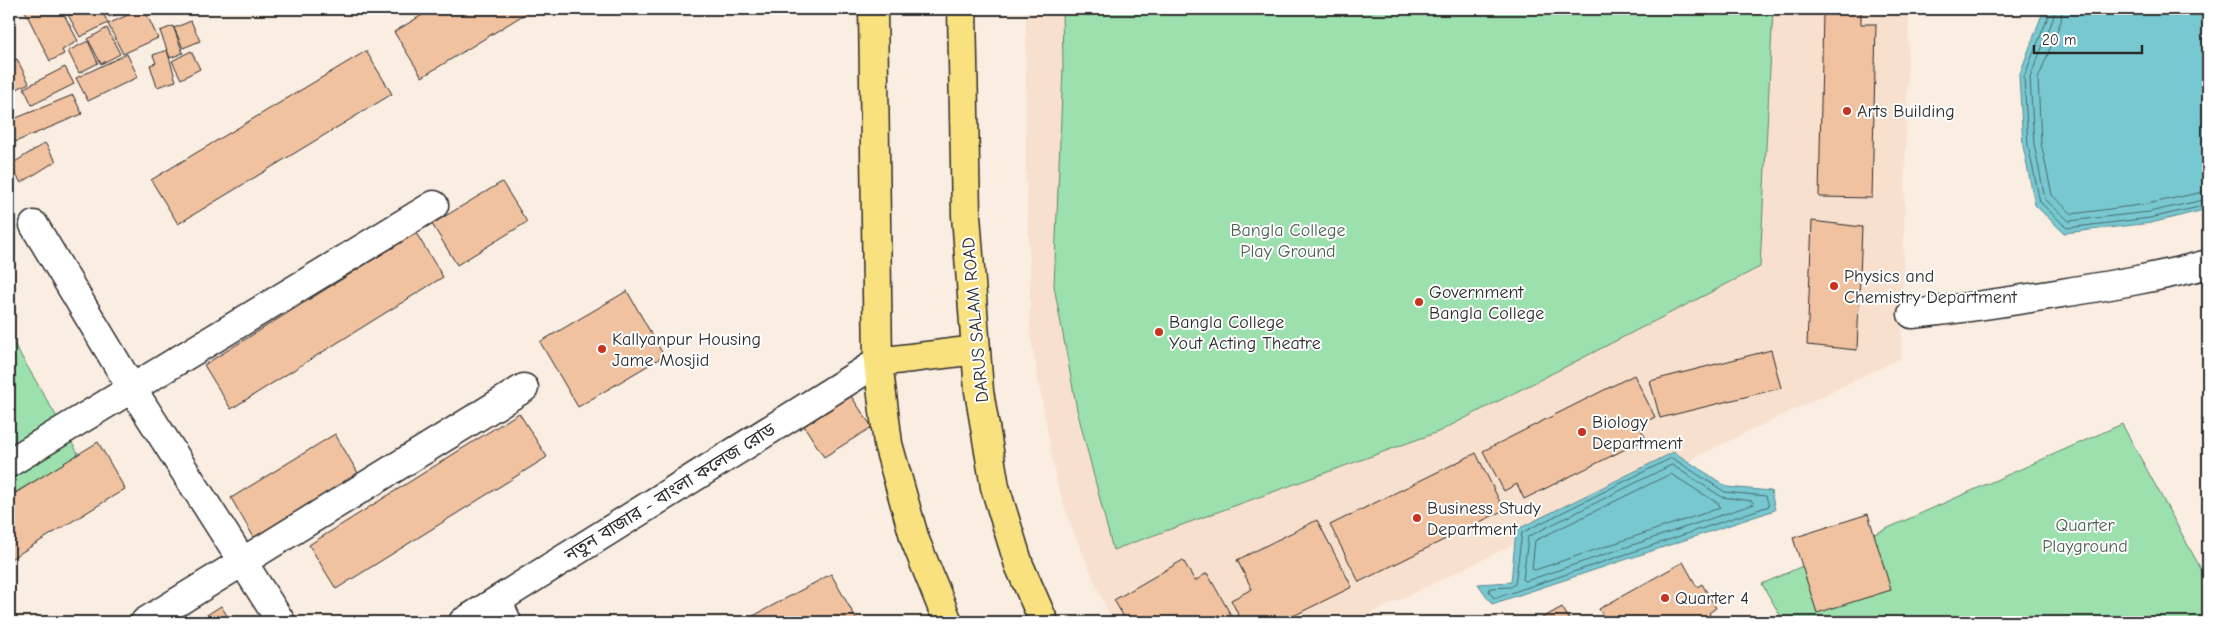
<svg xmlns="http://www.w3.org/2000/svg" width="2217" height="631" font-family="'Comic Neue','Noto Sans Bengali',sans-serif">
<rect width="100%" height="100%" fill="#faede2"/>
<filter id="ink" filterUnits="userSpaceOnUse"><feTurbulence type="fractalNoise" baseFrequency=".02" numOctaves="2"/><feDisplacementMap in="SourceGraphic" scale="10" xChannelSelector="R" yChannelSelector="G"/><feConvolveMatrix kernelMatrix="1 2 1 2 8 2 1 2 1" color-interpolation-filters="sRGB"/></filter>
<g filter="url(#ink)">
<path fill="#f7e0ce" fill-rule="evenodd" d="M1026 9H1909L1901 358 1353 622H1112L1070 523 1056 479 1030 333V271L1026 179ZM1823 12H1861V24L1876 25 1872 198 1819 197ZM1812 221 1862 227 1857 349 1807 344ZM1634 376 1655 417 1639 425 1646 439 1525 499 1517 484 1504 491 1483 451ZM1476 454 1504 510 1359 582 1330 525Z"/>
<path fill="#9be0ad" stroke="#63866c" d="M1062 9H1773L1760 267 1438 432 1113 550 1077 410 1054 286 1063 68Z
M9 335 79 455 9 496Z
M2122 424 2208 582V617L2199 622H1784L1762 584Z"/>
<path fill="#78c8d1" stroke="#59898f" d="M2044 9H2208V209L2151 223 2064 233 2035 205 2023 146 2019 76Z
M1674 452 1727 487 1771 491 1775 510 1492 604 1478 584 1511 582 1516 530Z"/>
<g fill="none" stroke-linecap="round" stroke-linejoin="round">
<path stroke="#4a6a6d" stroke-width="1" d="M2048 9V17L2024 77 2028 145 2040 202 2067 228 2150 218 2208 205
M2055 9 2053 19 2030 78 2034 144 2045 199 2069 221 2149 212 2208 199
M2062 9 2061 21 2038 79 2041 143 2052 195 2072 214 2147 204 2208 191
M1672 458 1725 492 1766 496 1769 506 1496 598 1493 597 1489 591 1490 588 1511 587 1515 584 1522 533Z
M1672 465 1722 497 1752 501 1754 504 1526 581 1523 580 1528 537Z
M1671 474 1719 504 1720 508 1535 570 1532 569 1535 541Z"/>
</g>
<path fill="#f0c2a0" stroke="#2b2b2b" d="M24 9H61L78 41 62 50 64 54 50 61Z
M65 9H101L108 23 80 37Z
M106 9H132L109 17Z
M141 9H144L158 38 123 54 108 24Z
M432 9H533L422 77 394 32Z
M1823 12H1861V24H1876L1872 198 1819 197Z
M191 21 200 41 183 48 174 28Z
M173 26 183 53 170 58 160 31Z
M107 28 120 54 101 64 88 39Z
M88 41 98 63 79 73 68 51Z
M167 50 176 81 157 87 150 65 156 63 153 55Z
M191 51 200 69 181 79 172 61Z
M366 51 392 94 178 224 151 180Z
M127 54 138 77 88 101 76 78Z
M17 59 29 83 11 92 9 87V63Z
M65 67 74 84 32 105 24 88Z
M73 95 82 114 15 142 9 121Z
M45 143 56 161 21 183 10 165Z
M502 182 527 222 457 265 432 224Z
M1812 221 1862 227 1857 350 1807 345Z
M416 233 443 277 231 409 204 365Z
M627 291 664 356 578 407 540 342Z
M1771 350 1781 388 1660 418 1650 381Z
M1634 375 1655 417 1639 425 1646 439 1524 499 1517 484 1504 491 1483 451Z
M851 396 872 427 824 457 804 426Z
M519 413 547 457 336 589 309 545Z
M335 434 361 478 256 541 231 498Z
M98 442 125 489 9 560V497Z
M1476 453 1504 510 1359 582 1330 525Z
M1868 514 1891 590 1817 613 1793 538Z
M1317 520 1352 587 1281 622H1242L1231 600 1252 589 1237 560Z
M1183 560 1195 581 1207 573 1235 622H1127L1114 600Z
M1683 562 1697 587 1702 584 1716 608 1709 613 1714 622H1607L1599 609Z
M831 574 858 622H742Z
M221 606 231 622H196Z
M1562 607 1571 622H1535Z"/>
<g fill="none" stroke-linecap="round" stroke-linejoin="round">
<g stroke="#2b2b2b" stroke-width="31">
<path id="minor" d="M34 225 131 387 281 622
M1912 314C1962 309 2012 301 2062 293 2111 285 2160 277 2208 264
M9 463 434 205
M498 601 507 622
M145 622 524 388
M463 622 878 362"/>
</g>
<g stroke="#2b2b2b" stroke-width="31">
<path id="major" d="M873 9 878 362 888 444 915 540 948 622
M962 9 966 215 979 391 995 487 1019 565 1044 622
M878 362 976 350"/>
</g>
<use href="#minor" stroke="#fff" stroke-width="28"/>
<use href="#major" stroke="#fae180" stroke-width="28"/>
</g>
</g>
<g fill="#c8321e" stroke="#fff" stroke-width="2">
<circle cx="1847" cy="111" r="5"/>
<circle cx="1834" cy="286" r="5"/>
<circle cx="1419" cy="302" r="5"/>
<circle cx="1159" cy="332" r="5"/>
<circle cx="602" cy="349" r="5"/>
<circle cx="1582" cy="432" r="5"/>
<circle cx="1417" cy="518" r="5"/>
<circle cx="1665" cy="598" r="5"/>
</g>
<g text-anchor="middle" stroke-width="4" stroke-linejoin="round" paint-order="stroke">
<g font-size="18" fill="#2b2b2b" stroke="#fff" text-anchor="start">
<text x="1857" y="117">Arts Building</text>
<text x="1844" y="282">Physics and<tspan x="1844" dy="21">Chemistry Department</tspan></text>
<text x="1429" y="298">Government<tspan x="1429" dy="21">Bangla College</tspan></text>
<text x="1169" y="328">Bangla College<tspan x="1169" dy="21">Yout Acting Theatre</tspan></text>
<text x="612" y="345">Kallyanpur Housing<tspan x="612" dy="21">Jame Mosjid</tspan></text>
<text x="1592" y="428">Biology<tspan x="1592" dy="21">Department</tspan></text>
<text x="1427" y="514">Business Study<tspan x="1427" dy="21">Department</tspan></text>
<text x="1675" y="604">Quarter 4</text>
</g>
<g font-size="18" fill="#4d6152" stroke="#fff">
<text x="1288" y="236">Bangla College<tspan x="1288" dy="21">Play Ground</tspan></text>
<text x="2085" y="531">Quarter<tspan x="2085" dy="21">Playground</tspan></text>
</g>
<g font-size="18" fill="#2b2b2b" stroke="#fff">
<text transform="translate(975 320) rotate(-95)" y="6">DARUS SALAM ROAD</text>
<text transform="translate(670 492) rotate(-32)" y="6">নতুন বাজার - বাংলা কলেজ রোড</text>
</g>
</g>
<rect width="2217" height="631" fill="none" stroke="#fff" stroke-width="30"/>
<rect x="15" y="15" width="2187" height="601" fill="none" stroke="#2b2b2b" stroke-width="2" filter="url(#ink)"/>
<path d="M2034 45v8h108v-8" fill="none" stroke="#2b2b2b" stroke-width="2.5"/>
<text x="2042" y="45" font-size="15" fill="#2b2b2b" stroke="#ffffff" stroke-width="4" paint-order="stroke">20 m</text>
</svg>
